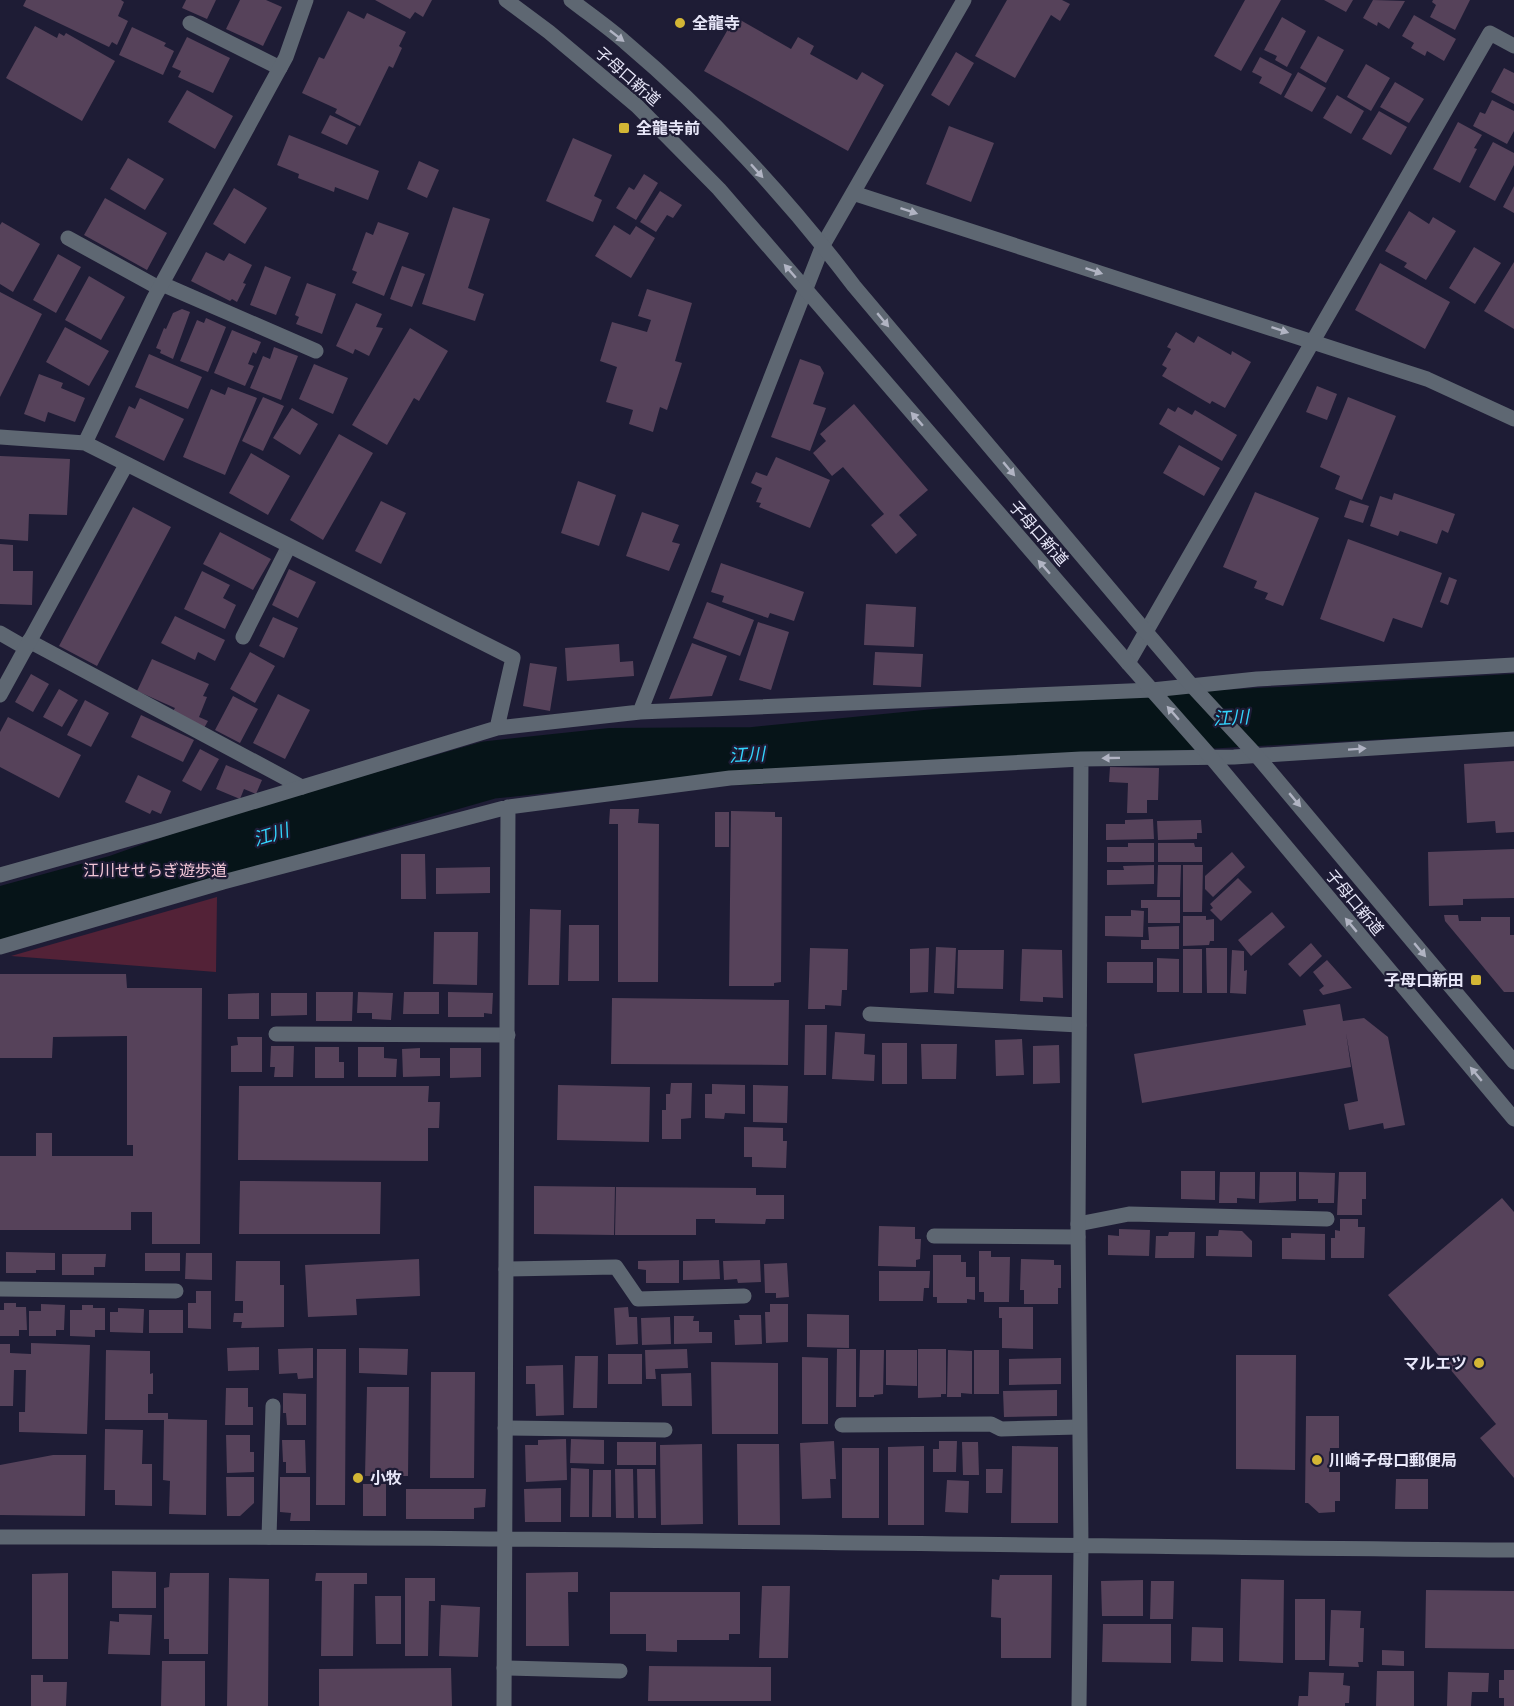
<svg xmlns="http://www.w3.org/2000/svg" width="1514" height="1706" font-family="'Fira Sans Condensed','Noto Sans JP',sans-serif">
<rect width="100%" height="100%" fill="#1e1c35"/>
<path fill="#532237" d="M186 839 205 877 0 936V892Z
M217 897 216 972 11 956Z"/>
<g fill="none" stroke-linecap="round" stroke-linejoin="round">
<path stroke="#061418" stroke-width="58" d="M0 916 117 884 227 845 489 770 610 757 753 756 1005 731 1514 703"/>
</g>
<path fill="#56425a" d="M26 0H121L124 2 118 16 128 21 117 45 112 42 109 47 23 6Z
M186 0H216L207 19 182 8Z
M240 0H266L282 7 263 46 226 29Z
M375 0H432L423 17 415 12 410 19Z
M1007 0H1062L1070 4 1060 21 1051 15 1015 78 975 56Z
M1245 0H1281L1241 71 1214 56Z
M1324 0H1353L1346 12Z
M1373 0 1405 1 1389 29 1378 22 1377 26 1363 18Z
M1433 0H1470L1455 30 1430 17 1436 5 1432 2Z
M348 11 364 19 367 13 406 32 399 46 402 48 393 68 389 66 360 126 335 113 337 109 302 93 319 57 324 59Z
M1414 15 1456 39 1444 61 1427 51 1425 56 1411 48 1414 43 1402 36Z
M735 17 791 49 798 37 814 46 810 54 857 80 862 72 884 85 848 151 704 71Z
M1282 17 1306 31 1287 67 1275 60 1277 56 1264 50Z
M35 26 57 38 59 33 64 36 66 33 115 61 82 121 6 78Z
M132 27 166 43 164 46 174 51 163 75 119 55Z
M1318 36 1344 50 1326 83 1300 68Z
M187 37 230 58 213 93 178 77 181 71 172 67Z
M956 52 974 63 949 106 931 95Z
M1260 57 1292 74 1281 95 1259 83 1262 77 1252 72Z
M1366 64 1390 78 1371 111 1347 97Z
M1504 68 1514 73V104L1491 92Z
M1298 72 1326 88 1312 112 1284 97Z
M1395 82 1424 99 1409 123 1380 107Z
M187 90 233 116 215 149 168 122Z
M1337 95 1364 111 1351 134 1323 118Z
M1492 100 1514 111V131L1507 144 1473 126 1480 112 1485 114Z
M1379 111 1407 127 1391 155 1362 139Z
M330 115 356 127 347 145 321 133Z
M1458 122 1482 135 1474 148 1477 149 1460 183 1433 169Z
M949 126 994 143 971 202 926 184Z
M289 135 379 171 368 200 335 187 334 192 298 178 299 174 277 165Z
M573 138 612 155 594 196 602 200 593 222 546 201Z
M1493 142 1514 153V165L1495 201 1469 187Z
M128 158 164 179 145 210 110 189Z
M419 161 439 170 427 198 407 189Z
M644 174 658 183 636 220 616 208 629 187 634 190Z
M1514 186V213L1503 207Z
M234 188 267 208 245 244 213 224Z
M660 191 682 205 673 218 667 215 656 232 640 222Z
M105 198 167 233 147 270 84 235Z
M453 207 490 219 468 288 484 294 475 321 422 304Z
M1409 211 1429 224 1433 217 1456 231 1426 280 1404 267 1407 263 1385 251Z
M2 222 40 244 13 292 0 284V225Z
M378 222 409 233 384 296 352 283 357 272 352 270 366 232 373 235Z
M614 225 630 235 636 226 655 238 631 278 595 256Z
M1474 247 1501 263 1475 304 1449 288Z
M206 252 224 261 229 253 252 265 243 283 246 284 237 302 232 299 230 301 191 281Z
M58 254 81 267 56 313 33 300Z
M1514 262V329L1484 311Z
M1380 263 1450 302 1425 349 1355 310Z
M265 266 291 277 276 315 250 305Z
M402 266 425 274 412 307 390 299Z
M89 276 125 297 101 340 65 320Z
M307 283 336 294 322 334 296 324 299 317 295 315Z
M647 289 692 303 675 361 682 363 667 410 660 407 653 432 629 424 633 410 606 402 617 367 600 361 612 322 647 332 651 320 638 316Z
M0 292 42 314 0 397Z
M356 303 382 314 376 327 383 328 369 356 355 349 353 354 336 346Z
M182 309 190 312 173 359 160 353 161 350 156 348 164 328 166 329 173 313Z
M206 318 226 327 208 372 180 361 197 320 204 323Z
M65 327 109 351 89 386 46 362Z
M410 328 448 351 419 401 414 398 387 445 352 425Z
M232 330 261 342 256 354 253 352 248 364 254 366 245 386 214 373Z
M1176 332 1194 343 1198 336 1231 355 1232 351 1251 362 1225 408 1212 401 1210 404 1162 376 1167 368 1162 365 1171 349 1167 347Z
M274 347 298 356 281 400 250 388 263 356 270 359Z
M149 354 202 377 188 409 135 387Z
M800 359 820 366 824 373 813 404 826 408 810 451 771 437Z
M314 364 348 378 333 414 299 399Z
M39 374 63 383 61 388 85 398 75 422 48 412 45 422 24 414Z
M1317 386 1337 394 1327 420 1306 412Z
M228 387 257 398 225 475 183 457 211 389 225 395Z
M263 397 284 406 263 451 242 441Z
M1348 397 1396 416 1362 500 1335 489 1340 476 1320 467Z
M140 398 184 419 164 461 115 437 129 406 135 409Z
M854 404 928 490 899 515 917 535 896 554 871 525 884 514 843 467 832 476 813 453 826 441 820 434Z
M1178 407 1192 415 1195 410 1237 435 1222 461 1159 424 1168 408 1175 412Z
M292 408 318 424 300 455 273 438Z
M339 434 373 453 323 540 290 520Z
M1179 445 1220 468 1204 496 1163 473Z
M251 453 290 476 268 515 229 493Z
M0 456 70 459 67 515 29 514 28 541 0 539Z
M776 457 830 480 810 528 759 507 761 503 756 502 762 488 751 483 756 472 767 476Z
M578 481 616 495 599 546 561 533Z
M1255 492 1319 518 1283 606 1265 599 1268 593 1254 588 1257 581 1223 567Z
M1394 493 1455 514 1448 533 1442 530 1437 544 1400 531 1398 536 1370 526 1380 496 1392 500Z
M1350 500 1369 506 1363 523 1344 517Z
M381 501 406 513 381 564 355 551Z
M133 507 171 527 97 666 59 646Z
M642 512 679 525 672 542 680 544 669 571 626 556Z
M220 532 271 559 253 590 203 564Z
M1348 539 1442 573 1422 628 1393 618 1384 642 1320 619Z
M0 544 13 545V571H33L32 605 0 604Z
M721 563 804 592 794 621 770 613 768 618 722 602 724 596 711 592Z
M289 569 316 582 298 618 272 605Z
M202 571 230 585 223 598 236 605 225 629 184 609Z
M1449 577 1457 580 1448 605 1440 602Z
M707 602 754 620 740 656 693 638Z
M866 604 916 607 914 647 864 645Z
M175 616 225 640 215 661 198 652 195 660 161 643Z
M273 617 298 628 284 658 259 646Z
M758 622 789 632 771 690 739 680Z
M692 643 727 656 712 696 669 699Z
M619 644 620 662 633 661 634 676 567 681 565 648Z
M250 652 275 666 255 703 230 689Z
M875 652 923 654 921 687 873 685Z
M152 659 209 684 203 696 207 697 199 717 208 721 204 728 172 713 175 708 137 691Z
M530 663 557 667 550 711 523 706Z
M31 674 49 684 33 712 15 702Z
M59 689 78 700 62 727 43 717Z
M278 694 310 710 285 759 253 743Z
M233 696 258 709 240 743 215 730Z
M85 700 109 713 91 747 67 735Z
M141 715 194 740 183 762 131 737Z
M8 717 81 755 59 798 0 767V732Z
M200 749 219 759 201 791 182 781Z
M1514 761V832L1496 833 1495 821 1467 823 1464 764Z
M226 765 262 780 256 794 244 789 240 799 216 789Z
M1110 767 1159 768 1158 800H1147V813H1127L1128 783 1109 782Z
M138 775 171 791 161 814 152 810 150 814 125 802Z
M610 809H639L638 823 659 824 658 982H618V824H609Z
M731 811 775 812V817H782L781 982 774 983V986H729Z
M715 812H729V847H715Z
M1153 819 1154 839 1106 840V824H1125V820Z
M1201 820 1202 833H1197V839L1158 840 1157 821Z
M1128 843H1154V862H1107V847H1128Z
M1158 843H1194L1195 847H1202V862H1158Z
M1514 849V898L1463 899V905L1429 906 1428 852Z
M1232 852 1245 867 1213 897 1205 889V876Z
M401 854H425L426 899H401Z
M1154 865V884L1107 885V870H1124L1123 866Z
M1158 865H1181L1180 897H1157Z
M1183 865H1203L1202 912H1183Z
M490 867V893L436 894V868Z
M1238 878 1252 892 1221 921 1210 910 1213 908 1210 904Z
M1141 900H1180V923H1148V908H1141Z
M530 909 561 910 559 985H528Z
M1131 910 1144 911 1143 937 1105 936V916H1131Z
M1272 912 1285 927 1251 956 1238 940Z
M1444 915H1458L1459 921H1481V917H1510V935H1514V992H1504L1445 921Z
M1183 916H1206V920L1214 919V941H1210L1209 945 1183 946Z
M569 925H599V981H568Z
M1179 926V949H1141V940H1149L1148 927Z
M434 932H478L477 985 433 984Z
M1311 943 1322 956 1300 977 1288 964Z
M936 947 956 948 954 994 934 993Z
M810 948 848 949 847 990H842L841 1006 825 1005V1009H808Z
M929 948 928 992 910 993V949Z
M1206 948H1227V993H1207Z
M1022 949 1062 950 1063 998 1043 997V1002L1020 1001Z
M1183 949H1202V993H1183Z
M958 950H1004L1003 989 957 988Z
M1232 950 1244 951V971L1247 970 1246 994 1230 993Z
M1157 958 1179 959V992H1157Z
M1327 960 1352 988 1323 995 1319 990 1324 986 1313 972Z
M1107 962H1153V983H1107Z
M0 974H126L127 988H202L200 1244H152V1212H131V1230H0V1156H36V1133H52V1156H133V1145H127V1036L53 1037 52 1058H0Z
M316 992H353L352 1021H316Z
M358 992 393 993 391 1020 372 1019V1013H357Z
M404 992H439V1014H403Z
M448 992 493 993 492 1014 484 1013V1017H448Z
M259 993V1019H228V994Z
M271 993H307V1015L271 1016Z
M612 998 789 1000 788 1065 611 1064Z
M1340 1004 1343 1021 1364 1018 1388 1037 1405 1125 1384 1129 1383 1123 1349 1130 1344 1104 1358 1101 1346 1033 1351 1067 1142 1103 1134 1054 1306 1025 1303 1010Z
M805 1025H827L826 1075H804Z
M835 1032 865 1034 864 1054 875 1055 874 1081 832 1079Z
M237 1037H262V1072H231V1046L238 1045Z
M1022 1039 1024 1075 996 1076 995 1040Z
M882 1043H907V1084H882Z
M921 1044H957L956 1079H922Z
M1059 1045 1060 1083 1033 1084V1046Z
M271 1046H294L293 1077H274L275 1067H270Z
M315 1047H339V1062H344V1078H315Z
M358 1047H384V1058L397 1059 396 1077H358Z
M420 1048V1058H440V1076L403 1077 402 1049Z
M450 1048H481V1077L450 1078Z
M671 1083H692L691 1118 681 1119V1139H662V1110H666V1094H670Z
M712 1084 745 1085V1114L725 1113 724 1119 705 1118V1094H712Z
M558 1085 650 1087 649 1142 557 1140Z
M753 1085 788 1086 787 1123 753 1122Z
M239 1086H429L428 1102H440L439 1128H428V1161L238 1160Z
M744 1127 783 1128V1141H787L786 1168 752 1167V1157H744Z
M1181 1171H1215V1200L1181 1199Z
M1220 1172H1255V1199L1237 1198V1203H1219Z
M1260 1172H1296V1201L1259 1203Z
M1299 1172 1335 1173 1334 1203H1318V1199H1299Z
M1339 1172H1366V1199H1362V1215H1337Z
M240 1181 381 1182 380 1234H239Z
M534 1186 615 1187 614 1235 534 1234Z
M616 1187 756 1188V1195H784V1219H766L765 1224 715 1223V1219H696V1235H615Z
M1502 1198 1514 1212V1478L1480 1438 1496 1424 1388 1295Z
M1340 1219H1358V1227H1365L1364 1258H1331V1238H1335V1230L1340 1231Z
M879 1226 915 1227V1239H921L920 1259 916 1260V1267L878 1266Z
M1119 1229 1150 1230 1149 1256 1108 1255V1235L1119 1236Z
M1219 1230 1242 1231 1252 1241V1257L1206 1256V1236H1218Z
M1169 1232H1195L1194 1258H1155L1156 1236H1168Z
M1291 1233 1325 1234V1260L1282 1259V1238H1291Z
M979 1251H991V1257H1010L1009 1302H984V1292H979Z
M6 1252 55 1253V1270H36V1273H6Z
M145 1253H180V1271H145Z
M186 1253H212V1280L185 1279Z
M62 1254H106L105 1267H94V1275H62Z
M933 1255H961V1262H966V1277H975V1300L967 1299V1303H937V1297H933Z
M419 1259 420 1296 356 1299 357 1315 308 1317 305 1265Z
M1021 1259 1054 1260V1265H1061V1288H1058V1304H1024V1290H1020Z
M679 1260V1283H646V1270L638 1269V1261Z
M719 1260 720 1279 683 1280V1261Z
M760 1260 761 1282 738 1283 737 1279 724 1280 723 1261Z
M236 1261H280V1285H284V1327L241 1328 242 1322H233L234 1313H243V1301H235Z
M787 1263 789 1297 776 1298V1293H765L764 1264Z
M879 1271H930L929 1288H924L923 1301H879Z
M196 1291H211V1329L188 1328V1303H196Z
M4 1303H16V1307H26L27 1330H19V1336H0V1310H4Z
M41 1304 65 1305 64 1330H56V1336H29V1311H41Z
M770 1304H788V1342L766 1343 765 1312H770Z
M82 1305H93V1308H105V1330H95V1337L70 1336V1310H82Z
M628 1307 629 1317H637L638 1344 616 1345 614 1308Z
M999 1307H1033V1349L1002 1348V1318H999Z
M118 1308 144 1309 143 1333 110 1332V1312H118Z
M149 1310H183V1333H149Z
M807 1314 849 1315V1348L807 1347Z
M739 1315H761L762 1344 735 1345 734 1320H740Z
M674 1316H694L693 1321H699V1332H712V1343L674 1344Z
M670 1317 671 1344 642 1345 641 1318Z
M31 1343 90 1345 87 1434 19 1432V1412H25L26 1370H14L13 1406H0V1344H10V1353L31 1354Z
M259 1347V1370L228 1371 227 1348Z
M313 1348V1378L298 1379 297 1373 279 1374 278 1349Z
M359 1348 408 1349 407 1375 359 1373Z
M317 1349H346L345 1505H316Z
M687 1349 688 1368 655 1369 656 1379H646L645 1350Z
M837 1349H856V1407H836Z
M918 1349H946V1394H941V1397L918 1398Z
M106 1350 150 1351V1374L153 1373V1394H148V1413H168V1419L207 1420 206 1515 169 1514 170 1481 163 1480 164 1420H105Z
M860 1350H884L883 1394 874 1395V1397H859Z
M886 1350H917V1386L886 1385Z
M948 1350 972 1351V1394L961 1393V1397H947Z
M974 1350H999V1394H974Z
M608 1354H642V1384H608Z
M1236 1355H1296L1295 1470 1236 1469Z
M575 1356H598L597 1408H573Z
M802 1357 828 1358V1424H802Z
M1061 1358V1384L1009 1385V1359Z
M711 1362 778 1363V1434H712Z
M563 1365 564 1415 536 1416 535 1384H526V1366Z
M431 1372H475L474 1478H430Z
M691 1373 692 1406H662L661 1374Z
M367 1387H409L408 1476H365Z
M226 1388H248V1407H253V1425H225Z
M1057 1390V1416L1004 1417 1003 1391Z
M283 1393 306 1394V1425H287L286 1413H283Z
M1306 1416H1339V1448H1330L1329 1472H1340V1501H1335V1512L1319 1513 1308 1503H1305Z
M105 1429 143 1430 142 1464H152V1506L115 1505V1490H104Z
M226 1435H250V1452H254V1472L227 1473Z
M566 1439 567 1480 526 1482 525 1445H538V1440Z
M571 1439 604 1440V1464L570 1463Z
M282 1440H305L306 1473H286V1462H283Z
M834 1441 836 1479H830L831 1498 802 1499 800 1443Z
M939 1441H957L956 1472H933V1449H939Z
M617 1442H656V1465H617Z
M962 1442H978L979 1475H963Z
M702 1444 703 1524 661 1525 660 1445Z
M737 1444H779L780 1525H738Z
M924 1446V1525H888V1447Z
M1012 1446 1058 1447V1523H1011Z
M842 1448H879V1518H842Z
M53 1455H86L85 1516 0 1515V1465Z
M571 1468 589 1469V1517H570Z
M615 1469H633L634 1518H616Z
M637 1469H655L656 1518H638Z
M986 1469H1003L1002 1493H986Z
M593 1470H611V1517H592Z
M226 1477H254V1503L240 1516H227Z
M280 1477H310V1521H290L291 1513 280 1512Z
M1396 1479H1428V1509H1395Z
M947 1480 969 1481 968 1513 945 1512Z
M363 1484H386V1516H363Z
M561 1488V1522H525L524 1489Z
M406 1489H486L485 1507 474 1508V1519H406Z
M112 1571 156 1572V1608H112Z
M578 1572V1592H568L569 1646H526V1573Z
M68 1573V1659H32V1574Z
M170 1573H209L208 1654H169V1639H164V1588L169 1587Z
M316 1573H367V1584H354L353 1656H321L322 1581H315Z
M1000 1575H1052L1051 1658H1001V1618L991 1617 992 1579 999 1580Z
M229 1578 269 1579 268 1706H227Z
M405 1578H435V1601H429L428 1656H405Z
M1241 1579 1284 1580 1283 1663 1239 1661Z
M1143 1580V1616H1102L1101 1581Z
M1151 1581H1174L1173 1619H1150Z
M762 1586H790L788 1658H759Z
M1426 1590 1514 1591V1649L1425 1648Z
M610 1592H740V1634H729V1640H677V1652L646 1651V1634H610Z
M375 1596H401V1644H376Z
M1295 1599H1325V1660H1295Z
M441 1605 480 1607 478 1657 439 1656Z
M1331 1610 1361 1611 1360 1628H1364L1363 1662H1358L1359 1667 1329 1666Z
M119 1614 152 1615 150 1655 108 1654 110 1621 119 1622Z
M1103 1624H1171V1663L1102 1662Z
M1192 1627 1223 1628V1662L1191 1661Z
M1382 1650 1404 1651V1666L1382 1665Z
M162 1661H205V1706H161Z
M649 1666 771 1667V1701H648Z
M451 1668 452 1706H319V1669Z
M1504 1670H1514V1706H1504V1698H1499V1680H1504Z
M1377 1671H1414V1706H1376Z
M1309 1672 1344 1673 1343 1685 1350 1686 1349 1703H1345V1706H1298L1299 1696H1308Z
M1448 1672 1489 1673 1488 1692H1472L1471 1706H1447Z
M31 1675H43V1682H67L66 1706H31Z"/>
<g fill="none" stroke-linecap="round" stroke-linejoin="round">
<path stroke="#5e6772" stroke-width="15" d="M190 23 280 68
M68 238 159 288
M162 284 316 351
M0 633 26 648
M243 637 289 546
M29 641 302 787
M870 1014 1079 1025
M276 1034 508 1035
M1078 1224 1129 1214 1327 1219
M934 1236 1078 1237
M506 1269 616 1267 638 1299 744 1296
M0 1289 176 1291
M842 1425 991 1424 1001 1429 1079 1427
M505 1428 665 1430
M269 1537 273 1406
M504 1668 620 1671"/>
<path stroke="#5e6772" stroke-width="15" d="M853 193 1427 379 1514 419
M0 437 85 443 513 658 497 728
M85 443 154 298 286 57 306 0
M1128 663 1490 33 1514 46
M0 695 126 465
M640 712 823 245 964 0
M0 875 157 831 497 728 640 712 1152 690 1257 679 1514 665
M0 947 223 882 508 807 730 778 1081 759 1234 757 1514 739
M0 1537C505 1536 1009 1546 1514 1550
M504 1706 508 807
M1079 1706 1081 1547 1078 1224 1081 759"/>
<path stroke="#5e6772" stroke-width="15" d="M506 0 549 32 637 106 719 189 1128 663 1211 757 1514 1119
M571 0C589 14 608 27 625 42 708 112 789 200 854 286L1147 633 1193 687 1257 756 1514 1062"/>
</g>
<defs><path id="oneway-solid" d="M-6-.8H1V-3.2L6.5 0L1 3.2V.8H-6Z" transform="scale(1.5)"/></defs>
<g fill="#b1b4c3">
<use href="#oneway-solid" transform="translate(617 36) rotate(38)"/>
<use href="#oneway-solid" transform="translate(757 171) rotate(48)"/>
<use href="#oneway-solid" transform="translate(909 211) rotate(18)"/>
<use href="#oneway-solid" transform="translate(790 271) rotate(-131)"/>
<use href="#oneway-solid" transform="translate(1094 271) rotate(18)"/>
<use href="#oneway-solid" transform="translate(883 320) rotate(50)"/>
<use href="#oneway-solid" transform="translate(1280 330) rotate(18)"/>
<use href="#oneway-solid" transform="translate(917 419) rotate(-131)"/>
<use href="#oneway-solid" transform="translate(1009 469) rotate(50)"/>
<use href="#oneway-solid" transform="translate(1044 567) rotate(-131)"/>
<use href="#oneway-solid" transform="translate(1173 713) rotate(-131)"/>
<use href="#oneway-solid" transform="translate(1357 749) rotate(-4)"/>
<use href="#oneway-solid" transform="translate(1111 758) rotate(179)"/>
<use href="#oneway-solid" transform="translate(1295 800) rotate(50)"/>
<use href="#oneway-solid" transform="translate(1351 925) rotate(-130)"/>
<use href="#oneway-solid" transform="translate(1420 950) rotate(50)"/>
<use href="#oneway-solid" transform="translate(1476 1074) rotate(-130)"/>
</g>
<g fill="#d3b635" stroke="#1e1c35" stroke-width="2">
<circle cx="680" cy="23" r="6"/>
<rect x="618" y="122" width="12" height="12" rx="3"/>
<rect x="1470" y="974" width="12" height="12" rx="3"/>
<circle cx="1479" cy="1363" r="6"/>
<circle cx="1317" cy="1460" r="6"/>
<circle cx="358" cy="1478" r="6"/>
</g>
<g text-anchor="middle" stroke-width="4.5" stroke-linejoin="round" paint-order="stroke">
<g font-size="16" font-weight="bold" fill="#e8e7f9" stroke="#1e1c35" text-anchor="start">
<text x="692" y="29">全龍寺</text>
<text x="636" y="134">全龍寺前</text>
<text x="1464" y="986" text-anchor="end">子母口新田</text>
<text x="1467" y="1369" text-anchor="end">マルエツ</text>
<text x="1329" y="1466">川崎子母口郵便局</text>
<text x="370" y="1484">小牧</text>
</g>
<g font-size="16" fill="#e8e7f9" stroke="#1e1c35">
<text transform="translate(628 76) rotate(41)" y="6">子母口新道</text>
<text transform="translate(1039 533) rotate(49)" y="6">子母口新道</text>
<text transform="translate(1355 902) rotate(50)" y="6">子母口新道</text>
</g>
<g font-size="16" fill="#f1c5d5" stroke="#1e1c35">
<text x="155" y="876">江川せせらぎ遊歩道</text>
</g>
<g font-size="18" font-style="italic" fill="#33d4fc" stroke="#1e1c35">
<text transform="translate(1231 718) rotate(-3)" y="6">江川</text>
<text transform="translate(747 755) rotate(-3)" y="6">江川</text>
<text transform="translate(271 835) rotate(-17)" y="6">江川</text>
</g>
</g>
</svg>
